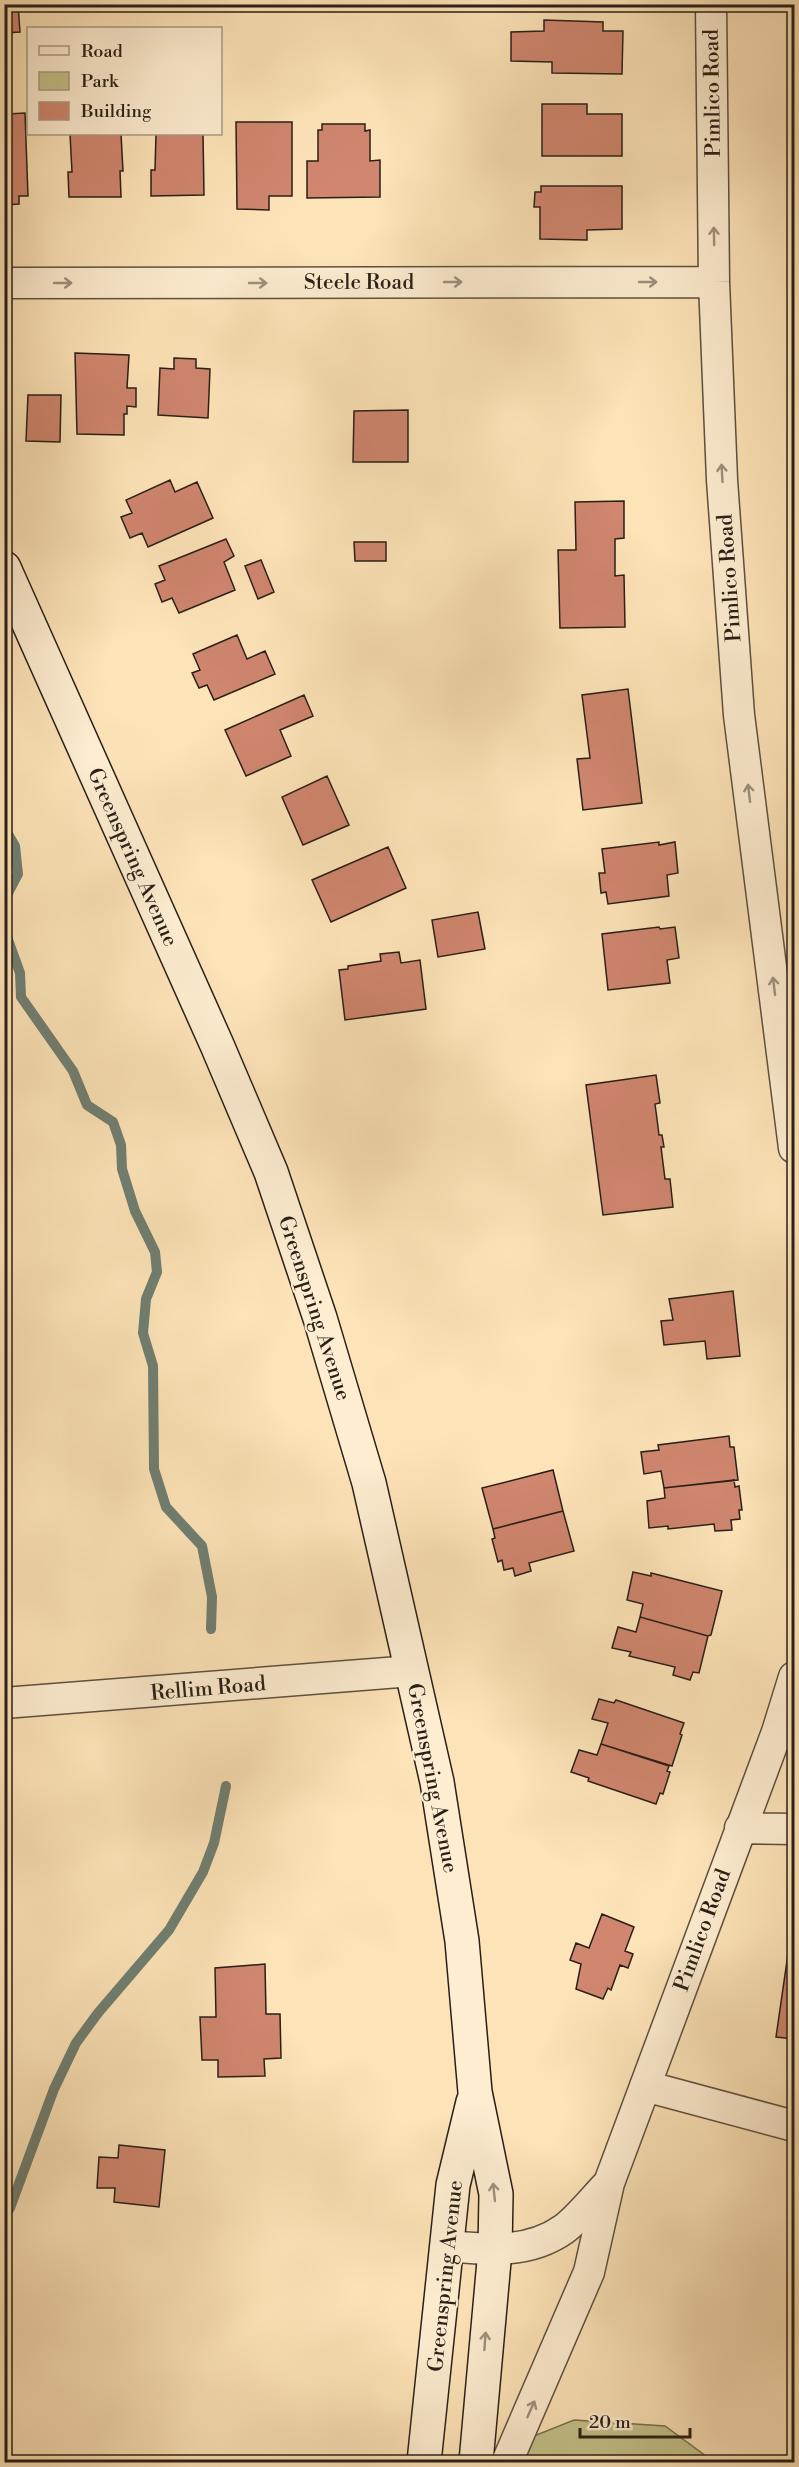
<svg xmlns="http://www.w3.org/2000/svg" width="799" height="2467" font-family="'Libre Bodoni',serif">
<rect width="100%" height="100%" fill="#fde4b8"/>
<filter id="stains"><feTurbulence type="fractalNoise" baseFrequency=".00333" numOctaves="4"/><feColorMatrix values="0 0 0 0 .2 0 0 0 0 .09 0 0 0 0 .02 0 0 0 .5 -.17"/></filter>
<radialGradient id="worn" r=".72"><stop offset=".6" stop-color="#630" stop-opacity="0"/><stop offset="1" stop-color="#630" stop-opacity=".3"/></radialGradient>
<path fill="#c5c28a" stroke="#777050" stroke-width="1.5" d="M574 2420 665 2426 714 2462H469Z"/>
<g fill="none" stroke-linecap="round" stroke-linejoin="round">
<path stroke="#707f72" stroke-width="10" d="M4 827 15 846 18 874 4 901
M4 908 7 937 20 973 21 997 73 1071 87 1105 113 1122 121 1145 122 1169 135 1211 155 1252 157 1272 146 1299 143 1333 153 1366 154 1469 166 1507 202 1546 212 1597 211 1629
M4 2218 10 2208 54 2089 76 2043 98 2013 169 1930 203 1872 214 1843 226 1786"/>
</g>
<path fill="#d0866f" stroke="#291f17" stroke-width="1.5" d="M4 4H18L20 32 4 33Z
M20 4H40V7L21 8Z
M544 20 603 22V31H623L622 74 552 73V62L511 61V32L544 31Z
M542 104H587V114H622V156H542Z
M4 109H7V114L25 113 28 196H19V204L4 205Z
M236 122H292V196H269V210L237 209Z
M322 124H365V131L370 130V161L380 160V197L307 198V161H318V130H322Z
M70 134H121L123 171H120L121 197H69L68 172H72Z
M156 134H203L204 195 151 196V170H155Z
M541 186H622V229L587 230V240L540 239V207H534L535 192H541Z
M75 353 129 355 127 388H136V407L127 406V414H124V435L77 434Z
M174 358 196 359V368L210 369 208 418 158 415 160 368 174 369Z
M28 395H61L60 442 26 441Z
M408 410V462H353L354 411Z
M170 480 175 492 197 482 213 518 148 547 142 533 130 538 121 517 132 513 126 500Z
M624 501V538L615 539V576L624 575 625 627 560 628 558 550H576L575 502Z
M226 539 234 556 224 562 235 590 179 613 172 598 162 602 155 584 165 580 159 566Z
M354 542H386V561H355Z
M261 560 274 592 258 599 245 566Z
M237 635 247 659 265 651 275 674 214 700 207 685 199 688 192 673 200 670 193 654Z
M628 689 642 803 583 810 577 759 590 758 582 695Z
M304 695 313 716 280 730 291 756 246 776 225 730Z
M327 776 349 825 303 845 282 797Z
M659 842V845L675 842 678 873 667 875 669 896 608 904 606 892 601 893 599 873H605L602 849Z
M388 847 406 888 331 922 312 880Z
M478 912 485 949 438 957 432 920Z
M659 927 660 929 675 927 679 958 667 960 670 983 608 990 602 934Z
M399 952 401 963 420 960 426 1009 345 1020 339 970 348 969V966L381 961 380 954Z
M656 1075 660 1103 655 1104 657 1119 659 1135H662L664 1147H661L665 1179H670L673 1207 603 1215 586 1085Z
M733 1291 740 1356 707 1359 705 1341 664 1345 661 1321 673 1320 669 1299Z
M729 1436 730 1447H734L738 1480 664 1488 661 1471 644 1474 641 1452 659 1450 658 1445Z
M553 1470 563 1511 493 1529 482 1488Z
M734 1480 735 1487 739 1486 742 1510H739L740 1519 731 1520 732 1530 715 1531 714 1524 668 1529V1526L649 1528 647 1501 665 1498 664 1488Z
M563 1511 574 1551 529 1563 531 1571 515 1576 513 1568 504 1570 502 1560 498 1562 492 1539 495 1538 493 1529Z
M633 1572 651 1576V1573L722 1591 711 1635 708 1636 640 1617 643 1604 627 1600Z
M640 1617 708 1636 699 1673 693 1672 690 1680 673 1675 675 1667 629 1656 631 1652 612 1648 618 1627 636 1632Z
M599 1699 614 1703 616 1700 684 1723 680 1734 682 1735 672 1766 601 1744 608 1723 592 1719Z
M601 1744 669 1766 667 1771 670 1772 663 1794 660 1793 656 1804 588 1781 589 1778 571 1772 579 1750 597 1755Z
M602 1914 634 1927 625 1951 633 1954 628 1968 620 1965 611 1990 608 1988 603 1999 576 1989 581 1964 570 1960 576 1943 589 1948Z
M789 1947 794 1948V2039L776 2037Z
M265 1964 266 2014H280L281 2058 264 2059 265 2076 218 2077V2060H202L200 2017H216L215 1968Z
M119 2145 165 2150 159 2207 114 2202 115 2188H97L99 2157 118 2158Z"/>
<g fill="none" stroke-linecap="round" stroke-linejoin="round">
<g stroke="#5e503f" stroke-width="33">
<path id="minor" d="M711 4 714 282 722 480 739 715 794 1148
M4 283 714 282
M4 1703 412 1671
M740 1828 794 1829
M645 2086 794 2126
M448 2246C488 2250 529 2254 564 2229 580 2217 595 2197 609 2183
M507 2462 589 2272 609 2183 777 1732 794 1677"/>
</g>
<g stroke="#291f17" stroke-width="36">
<path id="secondary" d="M4 568 217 1045 271 1172 320 1318 369 1483 437 1782 462 1941 475 2092 496 2194 495 2250 476 2462
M424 2462 453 2185 473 2102"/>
</g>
<use href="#minor" stroke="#feedd1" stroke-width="30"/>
<use href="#secondary" stroke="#feedd1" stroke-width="33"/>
</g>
<defs><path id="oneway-shaft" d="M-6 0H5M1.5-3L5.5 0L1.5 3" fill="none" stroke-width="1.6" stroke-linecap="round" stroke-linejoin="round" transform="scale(1.5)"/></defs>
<g stroke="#9e907d">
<use href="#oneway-shaft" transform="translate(714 236) rotate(-91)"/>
<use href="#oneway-shaft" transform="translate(453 282)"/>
<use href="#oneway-shaft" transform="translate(648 282)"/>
<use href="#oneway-shaft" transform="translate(63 283)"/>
<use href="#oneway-shaft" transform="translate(258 283)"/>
<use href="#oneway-shaft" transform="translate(722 473) rotate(-93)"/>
<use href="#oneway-shaft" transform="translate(749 793) rotate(-97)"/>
<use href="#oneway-shaft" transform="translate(774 986) rotate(-97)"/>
<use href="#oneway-shaft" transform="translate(494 2192) rotate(-96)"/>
<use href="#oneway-shaft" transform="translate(485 2341) rotate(-86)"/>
<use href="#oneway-shaft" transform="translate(531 2409) rotate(-66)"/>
</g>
<g text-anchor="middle" stroke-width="4.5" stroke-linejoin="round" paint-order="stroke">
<g font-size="21" fill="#291f17" stroke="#feedd1">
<text transform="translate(712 93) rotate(-91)" y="7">Pimlico Road</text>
<text x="359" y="289">Steele Road</text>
<text transform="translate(729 578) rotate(-94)" y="7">Pimlico Road</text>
<text transform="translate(133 857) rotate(66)" y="7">Greenspring Avenue</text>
<text transform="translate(315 1308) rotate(72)" y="7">Greenspring Avenue</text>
<text transform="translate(208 1688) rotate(-5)" y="7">Rellim Road</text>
<text transform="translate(433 1778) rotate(79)" y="7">Greenspring Avenue</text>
<text transform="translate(702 1930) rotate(-70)" y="7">Pimlico Road</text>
<text transform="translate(445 2276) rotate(-84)" y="7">Greenspring Avenue</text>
</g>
</g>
<rect width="799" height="2467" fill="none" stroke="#fde4b8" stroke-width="24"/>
<rect x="6" y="6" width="787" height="2455" fill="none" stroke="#291f17" stroke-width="3"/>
<rect x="12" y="12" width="775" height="2443" fill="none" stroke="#291f17" stroke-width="1.5"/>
<rect x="27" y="27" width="195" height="108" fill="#feedd1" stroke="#a99b87" stroke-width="1.5"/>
<rect x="39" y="46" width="30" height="9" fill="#feedd1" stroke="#a99b87" stroke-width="1.5"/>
<text x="81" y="57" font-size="18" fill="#291f17">Road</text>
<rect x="39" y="72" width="30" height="18" fill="#c5c28a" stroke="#a99b87" stroke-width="1.5"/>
<text x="81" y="87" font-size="18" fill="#291f17">Park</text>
<rect x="39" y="102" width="30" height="18" fill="#d0866f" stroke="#a99b87" stroke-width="1.5"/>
<text x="81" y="117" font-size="18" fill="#291f17">Building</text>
<path d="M580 2428v9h110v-9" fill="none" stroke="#291f17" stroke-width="3"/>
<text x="589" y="2428" font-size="18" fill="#291f17" stroke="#feedd1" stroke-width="4.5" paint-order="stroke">20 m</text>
<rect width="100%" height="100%" filter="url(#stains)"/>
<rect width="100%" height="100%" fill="url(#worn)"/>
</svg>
